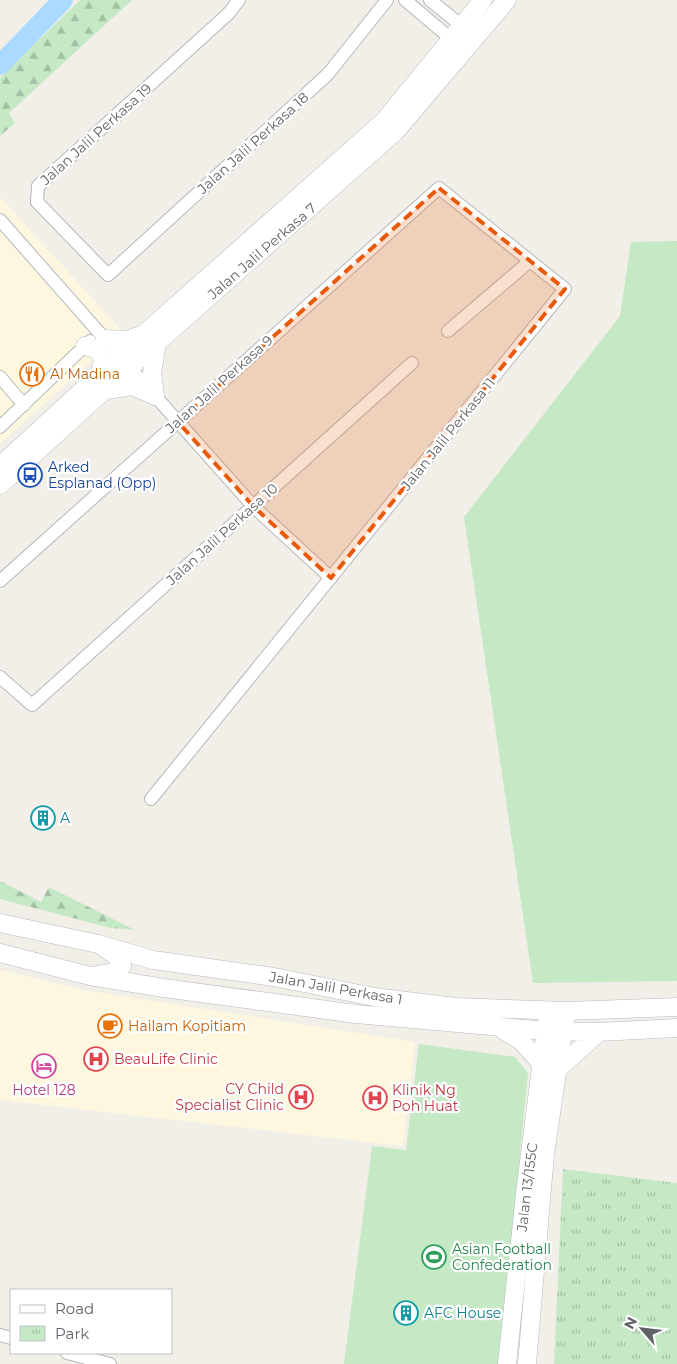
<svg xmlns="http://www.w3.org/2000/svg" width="677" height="1364" font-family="Montserrat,sans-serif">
<defs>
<pattern id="forest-firs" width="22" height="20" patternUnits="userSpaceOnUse" patternTransform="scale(1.25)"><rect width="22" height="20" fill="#c5e8c5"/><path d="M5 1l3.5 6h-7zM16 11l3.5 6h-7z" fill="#a3c0a4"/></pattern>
<pattern id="park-tufts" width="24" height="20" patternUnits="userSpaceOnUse" patternTransform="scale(1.25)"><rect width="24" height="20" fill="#c5e8c5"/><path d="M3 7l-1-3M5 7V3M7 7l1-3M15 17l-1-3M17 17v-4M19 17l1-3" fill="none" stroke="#a3c0a4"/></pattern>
</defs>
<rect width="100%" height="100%" fill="#f1efe8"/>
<path fill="#fef7e0" d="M0 197 123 332 0 444Z
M0 970 83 990 415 1042 403 1146 0 1100Z"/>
<path fill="#c5e8c5" d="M677 241V981L533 983 464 517 620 316 631 242Z
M419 1044 515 1057 528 1073 499 1364H344L372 1146 406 1150Z"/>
<path fill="url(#forest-firs)" d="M80 0H132L9 113 15 123 0 136V78Z
M0 881 41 902 49 887 135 930 111 928 0 899Z"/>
<path fill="url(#park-tufts)" d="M563 1169 677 1183V1364H554Z"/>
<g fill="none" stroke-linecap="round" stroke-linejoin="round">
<path stroke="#aadaff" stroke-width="20" d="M0 65 63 0"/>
<g stroke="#b5b8bc" stroke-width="14">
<path id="street" d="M239 0 228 14 38 186 37 202 108 275 328 74 387 0
M405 0 456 43
M430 0 467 30
M0 220 111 346
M448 331 530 261
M124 361 254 507 331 578
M0 377 24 405
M0 427 90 341
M0 581 439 188 565 289 151 799
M0 677 32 705 412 363
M0 1335 11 1338
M67 1353 110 1364"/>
</g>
<g stroke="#b6babf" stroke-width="19">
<path id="secondary" d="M105 339 127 340 141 335
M85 346 95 349 101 354 103 362 99 375
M105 390 133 386 155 396
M155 396 152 373 157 343
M0 466 145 333 384 121 483 0
M0 485 140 358 396 131 507 0
M0 923 98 944 153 960 274 977 374 997 455 1007 566 1011 677 1007
M0 953 90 976 164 988 356 1014 547 1031 599 1032 677 1028
M98 975 117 972 122 966 115 955 103 947
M503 1030 521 1041 542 1064
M558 1069 599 1032
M507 1364 526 1185 547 1021
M527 1364 545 1154 565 1019"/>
</g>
<use href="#street" stroke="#fff" stroke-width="12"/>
<use href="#secondary" stroke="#fff" stroke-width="18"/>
</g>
<path fill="#e8590c" fill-opacity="0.2" stroke="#e8590c" stroke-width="4" stroke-dasharray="10 6" stroke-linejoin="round" d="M439 188 565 289 331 578 254 507 178 422Z"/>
<defs>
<g id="restaurant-ring" transform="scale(1.25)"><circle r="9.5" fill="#fff" stroke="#e8710a" stroke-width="1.5"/><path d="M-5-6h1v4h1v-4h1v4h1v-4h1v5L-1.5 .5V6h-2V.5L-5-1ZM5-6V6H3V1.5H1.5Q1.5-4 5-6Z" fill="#e8710a"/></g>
<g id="bus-ring" transform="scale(1.25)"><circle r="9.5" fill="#fff" stroke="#1a4fb4" stroke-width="1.5"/><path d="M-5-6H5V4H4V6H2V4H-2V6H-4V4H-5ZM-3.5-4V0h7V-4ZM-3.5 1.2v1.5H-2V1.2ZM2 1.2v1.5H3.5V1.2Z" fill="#1a4fb4"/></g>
<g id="building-ring" transform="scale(1.25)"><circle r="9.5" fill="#fff" stroke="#0f9aa8" stroke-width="1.5"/><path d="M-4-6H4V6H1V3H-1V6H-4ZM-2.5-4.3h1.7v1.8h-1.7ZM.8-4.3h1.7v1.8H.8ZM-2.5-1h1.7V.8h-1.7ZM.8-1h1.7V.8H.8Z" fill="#0f9aa8"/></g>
<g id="cafe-ring" transform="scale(1.25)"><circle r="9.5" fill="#fff" stroke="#e8710a" stroke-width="1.5"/><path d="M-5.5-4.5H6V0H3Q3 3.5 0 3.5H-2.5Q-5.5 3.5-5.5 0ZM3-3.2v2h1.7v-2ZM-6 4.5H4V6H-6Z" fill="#e8710a"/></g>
<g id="hospital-ring" transform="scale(1.25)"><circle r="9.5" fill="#fff" stroke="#e0444e" stroke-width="1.5"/><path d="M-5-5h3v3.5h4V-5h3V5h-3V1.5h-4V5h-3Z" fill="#e0444e"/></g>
<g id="hotel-ring" transform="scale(1.25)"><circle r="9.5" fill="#fff" stroke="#d1479c" stroke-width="1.5"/><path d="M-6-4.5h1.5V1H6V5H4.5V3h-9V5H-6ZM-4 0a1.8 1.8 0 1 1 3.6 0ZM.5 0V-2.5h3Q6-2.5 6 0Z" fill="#d1479c"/></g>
<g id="stadium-ring" transform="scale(1.25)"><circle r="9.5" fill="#fff" stroke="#2e9e5b" stroke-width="1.5"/><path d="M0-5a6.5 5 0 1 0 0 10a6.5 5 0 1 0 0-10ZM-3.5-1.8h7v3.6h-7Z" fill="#2e9e5b"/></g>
</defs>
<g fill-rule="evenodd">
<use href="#restaurant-ring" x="32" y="374"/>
<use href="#bus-ring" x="30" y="475"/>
<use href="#building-ring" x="43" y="818"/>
<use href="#cafe-ring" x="110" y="1026"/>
<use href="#hospital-ring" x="96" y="1059"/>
<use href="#hotel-ring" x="44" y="1066"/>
<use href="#hospital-ring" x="301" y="1097"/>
<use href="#hospital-ring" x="375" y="1098"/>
<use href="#stadium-ring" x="434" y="1257"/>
<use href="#building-ring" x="406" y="1313"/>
</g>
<g text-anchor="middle" stroke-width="4.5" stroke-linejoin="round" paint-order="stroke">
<g font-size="14" fill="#5f6368" stroke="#fff">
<text transform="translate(96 134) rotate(-42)" y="5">Jalan Jalil Perkasa 19</text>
<text transform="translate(253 143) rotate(-42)" y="5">Jalan Jalil Perkasa 18</text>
<text transform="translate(262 251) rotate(-41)" y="5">Jalan Jalil Perkasa 7</text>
<text transform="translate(219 384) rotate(-42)" y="5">Jalan Jalil Perkasa 9</text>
<text transform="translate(448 434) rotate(-51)" y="5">Jalan Jalil Perkasa 11</text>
<text transform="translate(222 534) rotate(-42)" y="5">Jalan Jalil Perkasa 10</text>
<text transform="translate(336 988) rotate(10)" y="5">Jalan Jalil Perkasa 1</text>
<text transform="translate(527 1187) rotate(-83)" y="5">Jalan 13/155C</text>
</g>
<g font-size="14" fill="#c56008" stroke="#fff" text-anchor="start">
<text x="50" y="379">Al Madina</text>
<text x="128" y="1031">Hailam Kopitiam</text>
</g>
<g font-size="14" fill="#164399" stroke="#fff" text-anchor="start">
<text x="48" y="472">Arked<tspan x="48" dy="16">Esplanad (Opp)</tspan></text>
</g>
<g font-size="14" fill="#0d838f" stroke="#fff" text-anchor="start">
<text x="60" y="823">A</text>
<text x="424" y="1318">AFC House</text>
</g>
<g font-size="14" fill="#be3a42" stroke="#fff" text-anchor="start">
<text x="114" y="1064">BeauLife Clinic</text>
<text x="284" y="1094" text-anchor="end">CY Child<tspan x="284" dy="16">Specialist Clinic</tspan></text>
<text x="392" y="1095">Klinik Ng<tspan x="392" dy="16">Poh Huat</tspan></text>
</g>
<g font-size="14" fill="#b23c85" stroke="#fff">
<text x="44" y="1095">Hotel 128</text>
</g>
<g font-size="14" fill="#27864d" stroke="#fff" text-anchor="start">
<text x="452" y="1254">Asian Football<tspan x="452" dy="16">Confederation</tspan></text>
</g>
</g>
<rect x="10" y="1289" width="162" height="65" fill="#ffffff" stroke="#bfc1c3"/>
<rect x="20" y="1305" width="25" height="8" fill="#ffffff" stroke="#bfc1c3"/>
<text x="55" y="1314" font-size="15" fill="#5f6368">Road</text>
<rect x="20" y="1326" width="25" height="15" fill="url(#park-tufts)" stroke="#bfc1c3"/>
<text x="55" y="1339" font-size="15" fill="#5f6368">Park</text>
<g transform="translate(642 1329) rotate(298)" stroke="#ffffff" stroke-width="4" paint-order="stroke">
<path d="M0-4L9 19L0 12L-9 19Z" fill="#5f6368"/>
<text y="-8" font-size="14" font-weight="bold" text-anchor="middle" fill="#5f6368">N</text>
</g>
</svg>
